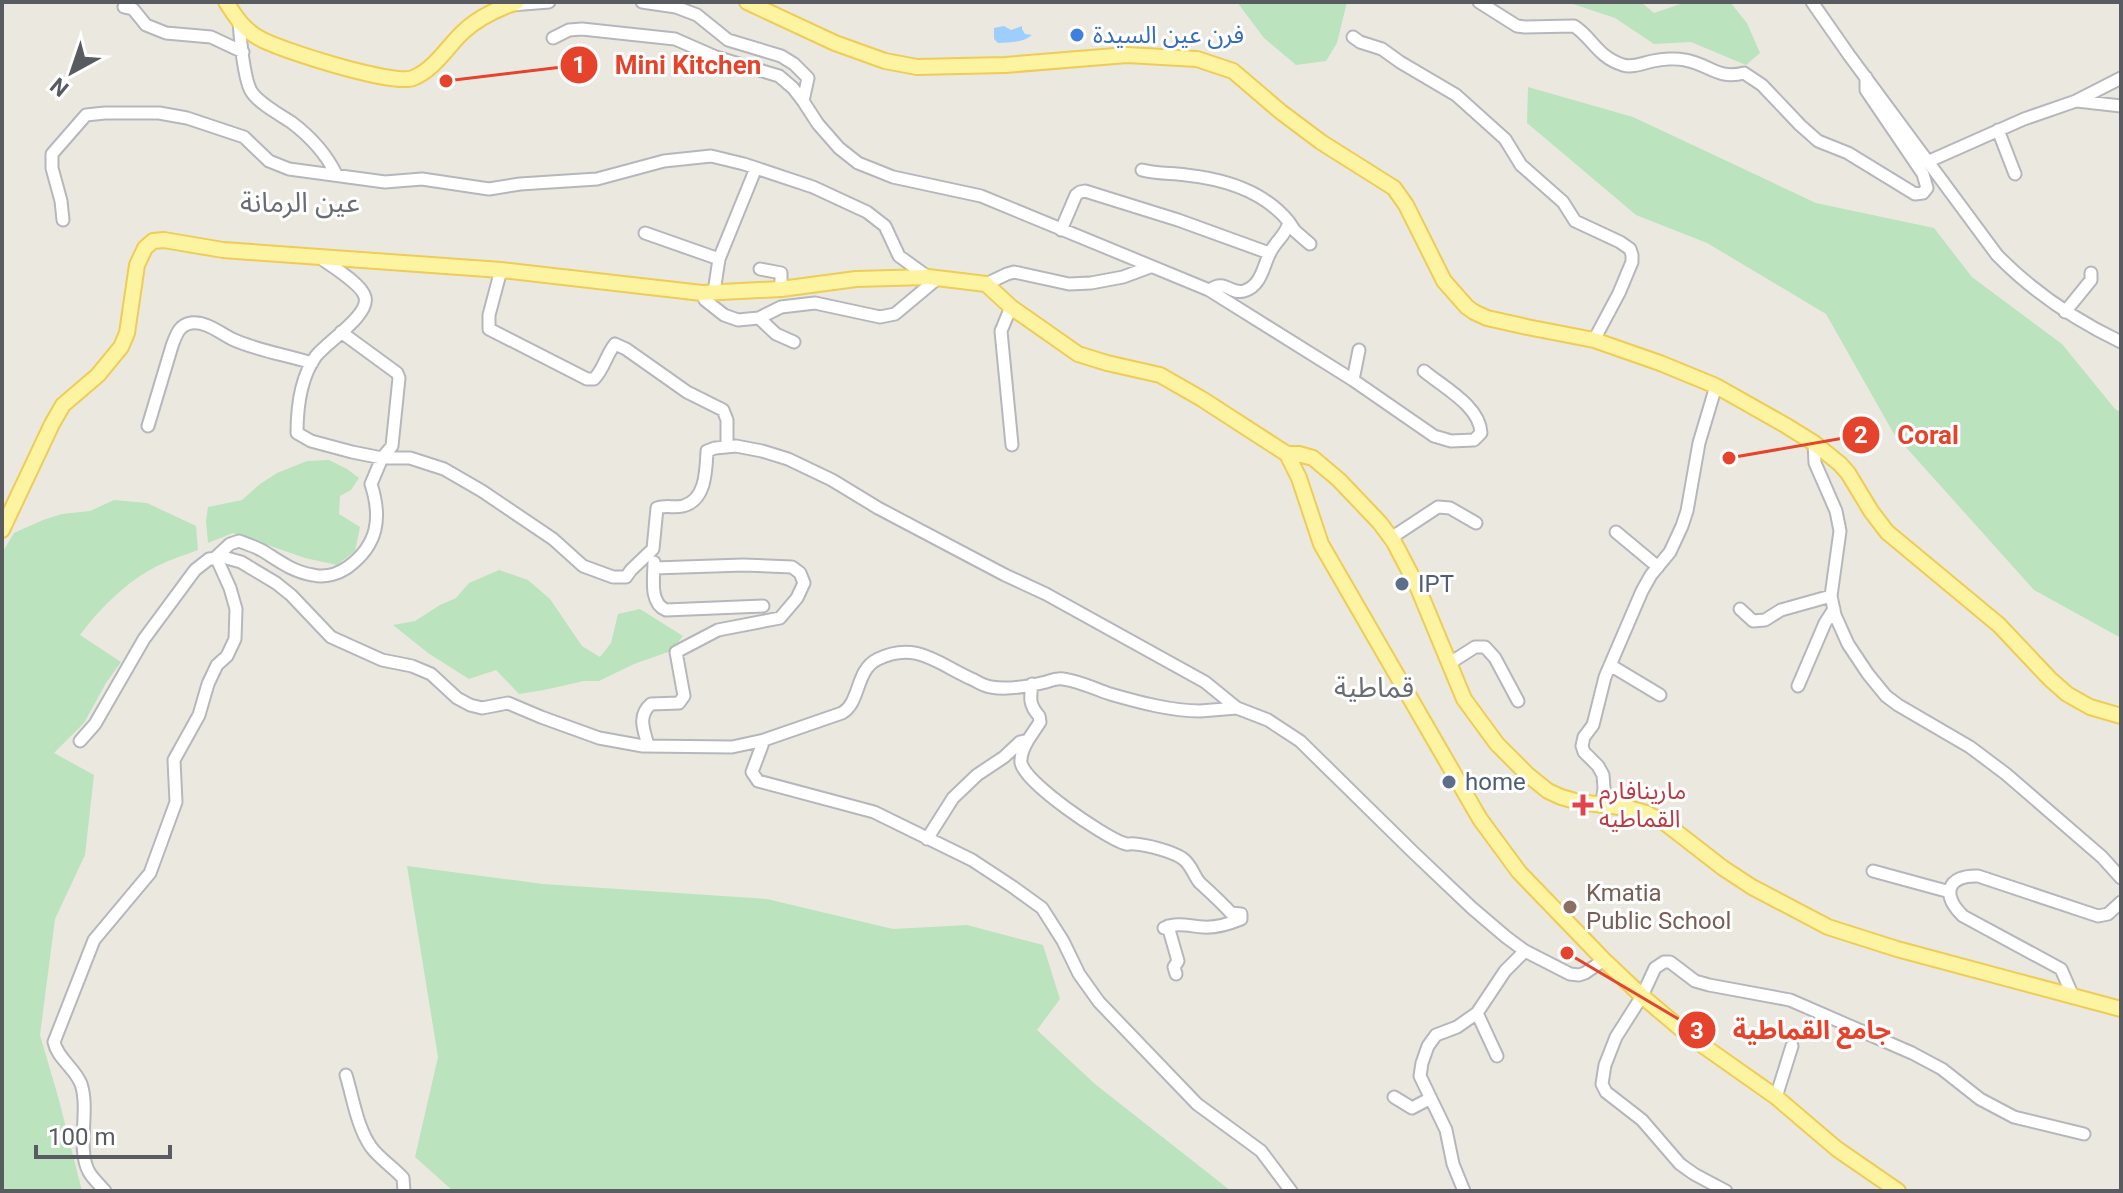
<svg xmlns="http://www.w3.org/2000/svg" width="2123" height="1193" font-family="Roboto,'Noto Sans Arabic',sans-serif">
<rect width="100%" height="100%" fill="#ebe9df"/>
<path fill="#bbe3bd" d="M1237 2H1347L1337 43 1326 61 1296 65 1264 38Z
M1567 2H1641L1654 13 1686 2H1730L1747 23 1760 53 1746 65 1691 42 1654 44 1615 18Z
M1528 87 1633 117 1816 203 1934 228 1972 277 2062 344 2115 409 2121 412V638L2034 590 1894 434 1826 314 1707 243 1636 215 1527 123Z
M329 460 347 469 359 478 351 490 340 496 339 514 360 527 355 551 337 565 305 558 233 533 208 543 206 521 208 507 242 500 260 484 277 473 307 461Z
M114 500 147 503 196 526 198 550C182 556 165 561 150 570 123 585 98 611 80 635L121 662 106 683 84 723 54 753 94 775 85 855 55 919 40 1035 59 1100 82 1191H2V553L14 533 43 520 62 514 90 511Z
M499 570 528 580 550 599 582 646 600 657 611 643 618 614 640 609 683 636 671 651 634 664 599 681H584L544 690 519 694 496 670 469 679 428 653 393 625 415 621 440 605 456 598 469 583Z
M407 866 543 884 767 899 893 929 967 925 1043 945 1060 999 1037 1030 1095 1084 1231 1191H453L415 1157 438 1057Z"/>
<path fill="#9dcefd" d="M1004 26 1011 30 1022 26V29L1025 34 1032 35C1023 43 1009 42 998 43L994 39V28Z"/>
<g fill="none" stroke-linecap="round" stroke-linejoin="round">
<g stroke="#b5b7bc" stroke-width="15">
<path id="minor" d="M642 2 676 7 697 15 728 40 781 56 794 64 808 78 803 101 818 124 839 148 858 163 893 177 981 196 1209 290 1353 380 1434 436 1451 441 1474 440 1481 433C1480 406 1443 387 1424 371
M1479 2 1517 26 1525 27 1574 26C1592 37 1597 57 1623 65 1633 68 1643 63 1653 61 1662 59 1676 58 1685 60 1709 64 1717 80 1744 73L1762 85 1800 125 1818 141 1848 153 1915 194 1923 193 1927 188 1923 174 1866 90V77
M1812 2 1849 55 1997 255C2033 292 2075 320 2121 342
M511 5 549 2
M124 7 133 9 146 25 166 33 211 37 243 52
M239 22C240 37 244 79 251 91 258 103 279 114 291 122 311 137 325 152 336 174
M1353 37 1360 42 1382 49 1400 62 1456 95 1505 139 1521 165 1563 202 1575 221 1620 242 1630 249 1632 255V262L1619 293 1594 340
M553 38 569 30 582 29 675 39 716 57 779 76 793 88 803 101
M2077 101 2121 106
M1998 130 2015 174
M1927 162 2024 119 2076 101 2121 78
M1142 170C1157 174 1171 173 1186 175 1224 179 1264 191 1289 222 1286 236 1274 242 1269 255 1263 267 1261 286 1244 291 1228 295 1227 278 1209 290
M63 220 61 201 52 168V154L86 115 105 113H159L187 118 244 137 269 161 289 169 385 182 422 179 489 189 520 184 597 179 664 161 711 156 744 164 813 187 867 212 885 226 899 256 928 277
M1289 222 1295 231 1310 244
M1061 230 1076 195 1080 192 1085 191 1178 220 1269 253
M645 233 719 259
M319 257C330 265 362 284 365 297 370 315 328 341 316 356 300 378 297 407 297 433L311 441 352 452 382 458H410L444 469 482 491 553 539 583 566 613 577H626L631 570 653 549 657 508C666 505 674 508 683 506 706 500 706 471 707 451L715 448 736 446 762 451 788 459 832 480 878 508 1005 575 1046 594 1205 682 1237 708 1268 720 1300 741 1413 852 1472 908 1506 937 1525 951 1570 974 1579 975 1585 973 1604 960
M760 269 781 273V289
M501 270 489 315V329L587 379H594C604 369 606 355 615 344L626 349 687 392 723 410 727 420V447
M986 284 1007 274 1014 272 1069 284 1091 283 1123 277 1150 267
M714 292 719 259 756 168
M702 293 705 300 724 315 738 320 759 318 781 307 815 303 880 317 895 314 938 278
M1011 307 1001 331 1012 445
M2065 312 2091 280V273
M759 318 776 334 794 342
M1353 380 1359 350
M148 426 172 346C176 335 179 325 191 323 206 321 220 333 232 339 255 350 287 355 312 363
M1814 443 1815 463 1836 511 1840 531 1831 596 1835 615 1848 644 1868 674 1886 696 1898 705 1970 747 2006 774 2102 857 2121 878
M1616 532 1658 567
M1391 538 1438 507 1450 508 1476 523
M654 562C654 578 649 603 666 610L763 606
M1740 609 1753 621 1765 620 1781 610 1831 596
M1450 663 1475 647H1485L1495 658 1518 701
M1610 665 1660 695
M1798 686 1825 623 1834 609
M764 740 752 772 758 781 874 812 972 860 1013 887 1042 908 1063 941 1079 974 1099 1002 1197 1104 1261 1151 1291 1191
M1028 740C1024 747 1020 755 1021 763 1026 784 1102 835 1123 843 1133 846 1124 843 1135 844 1147 845 1171 851 1182 858 1192 865 1193 875 1200 883 1211 893 1221 902 1231 913L1241 914V919C1229 924 1216 928 1203 927 1189 926 1177 922 1164 928
M80 741 95 724 144 639 195 570 209 559 223 557 241 562 276 583 291 595 331 637 382 660 412 666 431 674 457 698 470 705 482 708 508 703 541 717 599 738 643 746 732 747 764 740 842 713C861 702 855 670 878 659 917 640 939 665 974 680 979 683 985 686 991 687 1007 690 1030 686 1046 682 1052 680 1056 678 1063 679 1079 681 1095 689 1110 694 1138 702 1171 711 1200 711 1212 710 1225 709 1237 708
M648 745C644 730 637 716 651 704L679 703 684 696 676 652 718 630 780 618 797 598 804 583 800 573 792 567 743 565 654 568
M1602 804 1604 788 1603 775 1598 766 1584 752 1582 746 1584 737 1593 725 1605 677 1642 591 1651 575 1670 552 1682 526 1687 511 1699 443 1716 386
M927 839 953 798 977 775 1004 757 1020 742 1028 740 1040 722 1039 716C1029 705 1030 698 1032 684
M1873 871 1950 892
M1168 926 1178 961 1174 967 1176 974
M2072 994 2061 969 1963 916C1941 895 1947 875 1978 876L2098 916 2108 914 2121 902
M1477 1013 1497 1056
M346 1075C353 1098 357 1127 371 1147 380 1159 393 1167 403 1178L404 1191
M1394 1097 1412 1108 1429 1099
M1776 1097 1792 1046
M105 1191C100 1185 93 1179 89 1172 76 1148 90 1110 81 1084 75 1068 57 1058 54 1042L94 940 150 873 176 802 174 760 199 715 208 684 217 665 227 656 235 639 236 609 230 588 216 557 230 544 239 541C247 544 256 547 263 551 279 561 293 572 313 575 325 578 338 574 348 567 378 545 382 518 371 484L382 458 392 446 399 378 397 373 341 332
M1464 1191 1453 1164 1446 1130 1420 1076 1422 1063 1428 1046 1436 1035 1457 1027 1477 1013 1505 971 1525 951
M1726 1191 1694 1174 1680 1164 1642 1120 1606 1092 1602 1084 1605 1065 1616 1037 1642 996 1655 968 1664 962H1670L1695 981 1709 985 1790 1000 1912 1053 1942 1069 1980 1099 2014 1117 2084 1134"/>
</g>
<g stroke="#ec5" stroke-width="18">
<path id="major" d="M226 2C235 16 244 30 259 38 279 50 394 86 413 78 435 69 447 47 463 32 479 17 497 9 517 2
M747 2 835 43 885 61 917 67 1005 65 1127 55 1197 59 1233 71 1281 112 1321 142 1394 188 1406 205 1444 281 1467 307 1474 312 1487 318 1527 327 1594 340 1660 363 1716 386 1785 425 1814 443 1840 464 1848 473 1871 511 1887 532 1999 625 2050 679 2067 694 2090 707 2121 716
M1287 454H1299L1313 458 1339 480 1380 523 1394 542 1418 588 1464 699 1497 744 1528 775 1548 791 1561 797 1579 802 1628 808 1646 813 1665 823 1723 868 1752 887 1828 927 1897 949 2121 1009
M2 530 52 424 63 405 98 375 121 347 127 333 137 265 145 248 153 241 164 240 223 250 501 270 702 293 781 289 856 279 928 277 986 284 1011 307 1078 354 1107 363 1160 375 1202 399 1287 454 1299 478 1321 544 1480 819 1519 872 1604 960 1642 996 1688 1035 1776 1097 1837 1149 1898 1191"/>
</g>
<use href="#minor" stroke="#fff" stroke-width="11"/>
<use href="#major" stroke="#fdf4a2" stroke-width="14"/>
</g>
<circle fill="#3f7fe0" stroke="#fff" stroke-width="3" cx="1077" cy="35" r="8"/>
<g fill="#5c6f8a" stroke="#fff" stroke-width="3">
<circle cx="1402" cy="584" r="8"/>
<circle cx="1449" cy="782" r="8"/>
</g>
<path fill="#e0444e" stroke="#fff" stroke-width="3" d="M1579 793h8v8h8v8h-8v8h-8v-8h-8v-8h8z"/>
<circle fill="#8d6e63" stroke="#fff" stroke-width="3" cx="1570" cy="907" r="8"/>
<g text-anchor="middle" stroke-width="6" stroke-linejoin="round" paint-order="stroke">
<g font-size="24" fill="#366cbe" stroke="#fff" text-anchor="start">
<text x="1093" y="43">فرن عين السيدة</text>
</g>
<g font-size="24" fill="#4e5e75" stroke="#fff" text-anchor="start">
<text x="1418" y="592">IPT</text>
<text x="1465" y="790">home</text>
</g>
<g font-size="24" fill="#be3a42" stroke="#fff" text-anchor="start">
<text x="1599" y="799">مارينافارم<tspan x="1599" dy="28">القماطيه</tspan></text>
</g>
<g font-size="24" fill="#785e54" stroke="#fff" text-anchor="start">
<text x="1586" y="901">Kmatia<tspan x="1586" dy="28">Public School</tspan></text>
</g>
<g font-size="28" fill="#696d72" stroke="#fff">
<text x="300" y="212">عين الرمانة</text>
<text x="1374" y="697">قماطية</text>
</g>
</g>
<path fill="none" stroke="#e5432b" stroke-width="3" d="M446 81L579 65M1729 458L1861 435M1567 953L1697 1030"/>
<g fill="#e5432b" stroke="#fff" stroke-width="3">
<circle cx="446" cy="81" r="8"/>
<circle cx="1729" cy="458" r="8"/>
<circle cx="1567" cy="953" r="8"/>
<circle cx="579" cy="65" r="20"/>
<circle cx="1861" cy="435" r="20"/>
<circle cx="1697" cy="1030" r="20"/>
</g>
<g font-size="24" text-anchor="middle" font-weight="bold" fill="#fff">
<text x="579" y="73">1</text>
<text x="1861" y="443">2</text>
<text x="1697" y="1039">3</text>
</g>
<g font-size="26" text-anchor="middle" font-weight="bold" fill="#e5432b" stroke="#fff" stroke-width="6" stroke-linejoin="round" paint-order="stroke">
<text x="688" y="74">Mini Kitchen</text>
<text x="1928" y="444">Coral</text>
<text x="1812" y="1039">جامع القماطية</text>
</g>
<rect width="2123" height="1193" fill="none" stroke="#585b60" stroke-width="8"/>
<g transform="translate(72 72) rotate(220)" stroke="#ffffff" stroke-width="6" paint-order="stroke">
<path d="M0-6L14 30L0 20L-14 30Z" fill="#585b60"/>
<text y="-12" font-size="22" font-weight="bold" text-anchor="middle" fill="#585b60">N</text>
</g>
<path d="M36 1145v12h134v-12" fill="none" stroke="#585b60" stroke-width="4"/>
<text x="48" y="1145" font-size="24" fill="#585b60" stroke="#ffffff" stroke-width="6" paint-order="stroke">100 m</text>
</svg>
